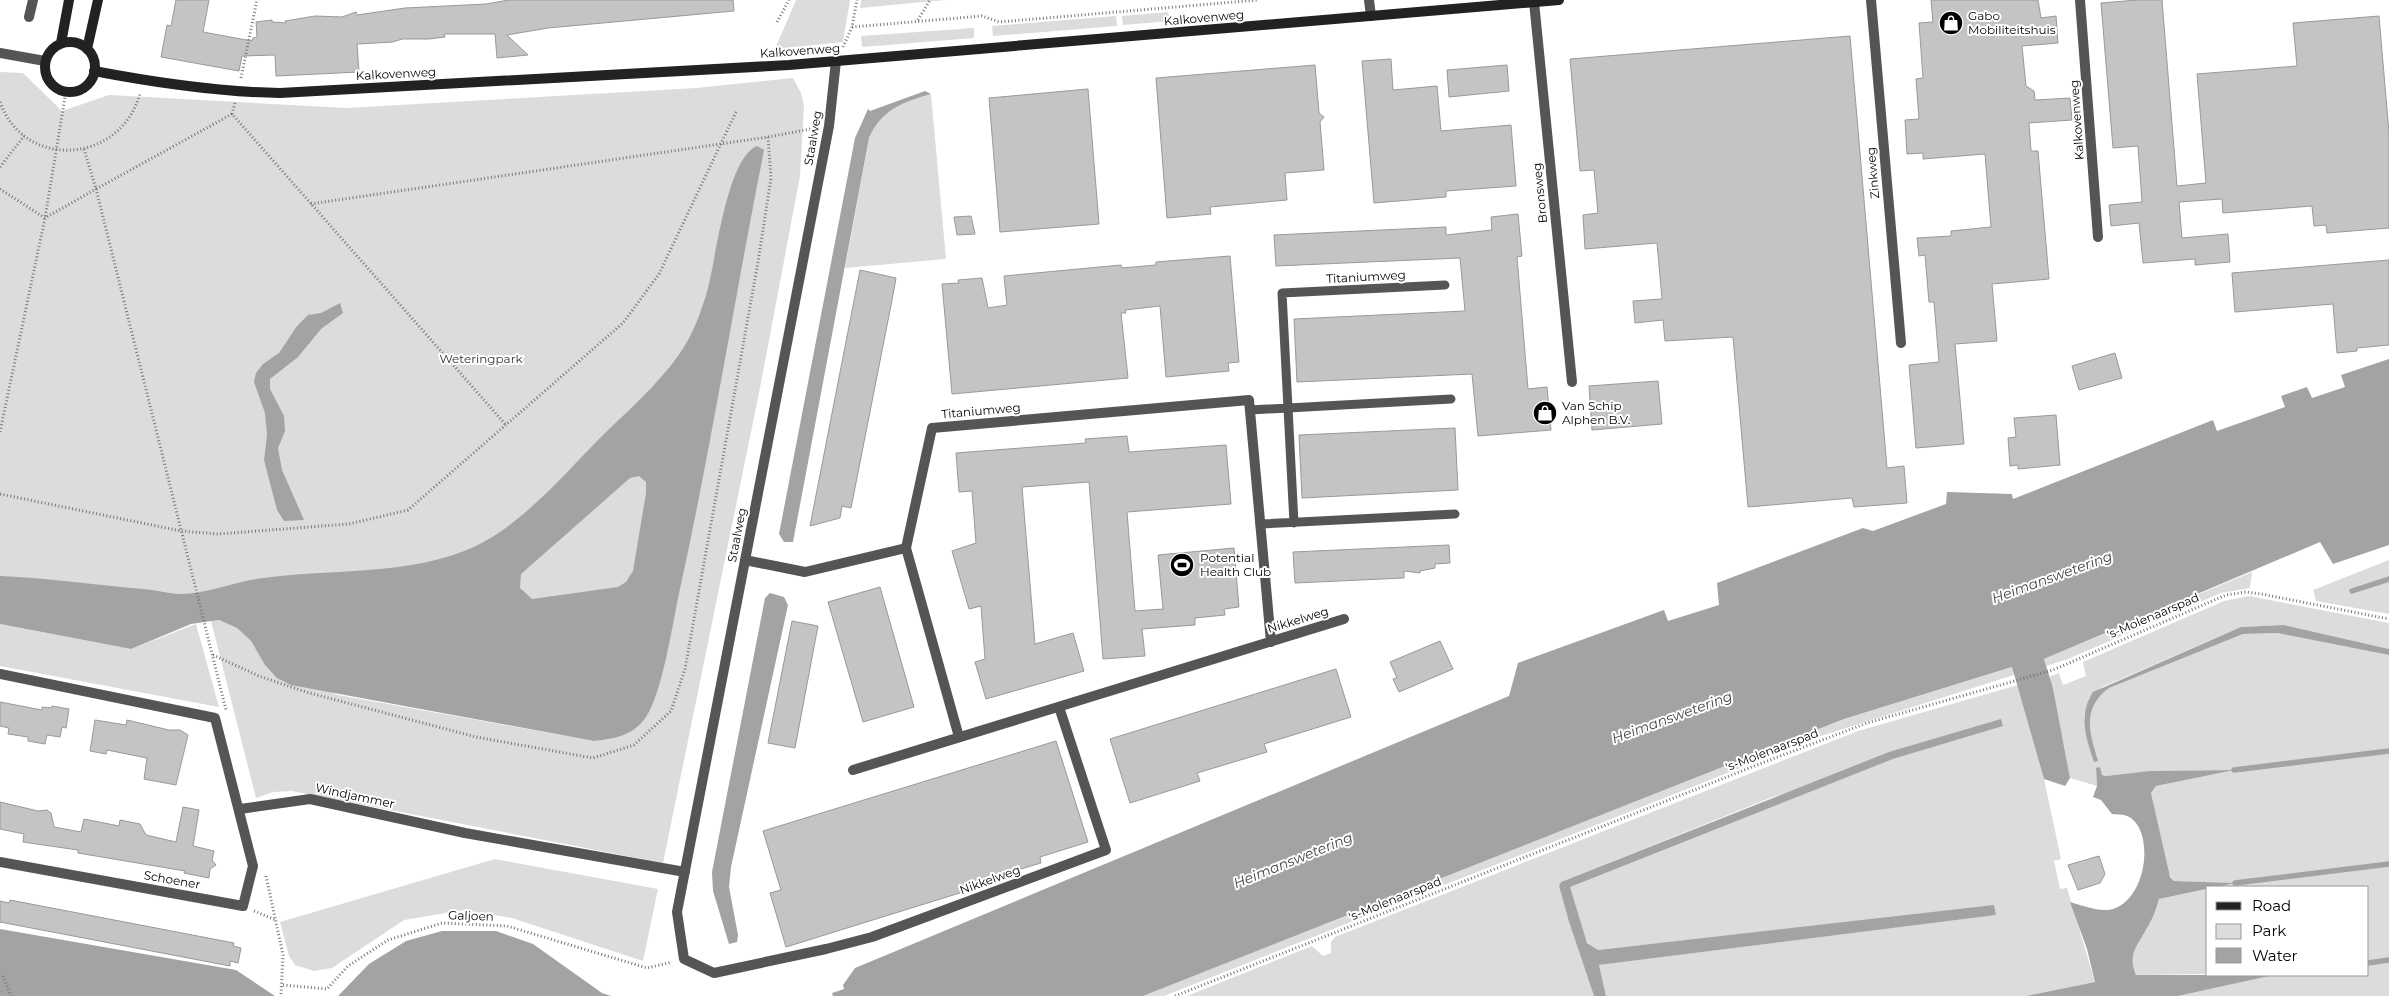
<svg xmlns="http://www.w3.org/2000/svg" width="2389" height="996" font-family="Montserrat,sans-serif">
<rect width="100%" height="100%" fill="#fff"/>
<path fill="#dcdcdc" d="M796 0H850L843 42 775 49Z
M861 0H945L860 8Z
M1168 12 1170 21 1123 25 1122 16Z
M1116 16 1117 26 993 36 992 26Z
M974 28V38L862 47 861 36Z
M0 72 23 73 62 111 109 95 346 108 696 88 793 78 801 93 804 106 800 176 760 388 663 863 292 791 273 792 256 798 211 621 219 620 237 628 251 641 265 665 338 695 594 741 612 739 647 715 656 692 679 592 585 610 0 588Z
M931 94 946 259 845 268 869 138C881 110 902 102 931 94Z
M2389 560V614L2316 601 2313 590Z
M2252 572 2250 588 2221 593 2068 659 2046 666 2044 659Z
M2249 596 2389 623V649L2284 625 2241 627 2102 687 2089 698 2084 717 2098 761C2090 733 2081 709 2109 688L2243 634 2277 633 2389 655V996H2178L2274 975H2368V887H2214L2233 883 2174 881 2168 872 2151 793 2156 786 2230 770 2149 771 2106 776 2102 775 2100 767 2096 769 2097 786 2070 778 2053 688 2049 677 2059 673 2063 685 2086 676 2083 662 2224 601Z
M0 624 131 649 196 624 219 707 0 666Z
M2013 667 2014 675 1821 736 1164 996H1143L1844 719Z
M2018 685 2044 779 2061 859 2054 861 2060 889 2067 888 2095 982 2026 996H1606L1599 965 1996 915 1994 906 1598 950C1579 944 1575 909 1570 892V886L1573 884 1893 759 2002 726 2003 723 1770 798 1561 882 1559 886 1569 922 1594 996H1187L1312 946 1323 956 1331 953V942L1335 937 1858 731Z
M495 859 658 889 643 961 512 918 464 910 404 920 332 968 314 971 295 965 289 956 280 922Z
M2208 889V974L2136 975C2127 954 2137 946 2147 928 2153 919 2156 909 2159 899Z"/>
<path fill="#a3a3a3" fill-rule="evenodd" d="M925 91 931 94C903 102 881 110 869 138L793 542H784L779 534 855 138 868 109 870 111Z
M757 146 764 150C735 296 712 443 680 589 673 620 663 692 646 717 634 735 615 739 594 741L291 685 277 678 265 665 251 641 237 628 219 620 191 624 131 649 0 624V576C48 578 96 585 143 589 155 590 166 593 178 594 203 595 231 583 256 579 326 568 411 577 476 546 526 521 564 474 603 435 629 410 657 385 678 356 692 337 702 310 708 288 716 258 727 158 757 146ZM639 476 646 482V493L633 571 626 582 618 587 532 599 520 588 521 574 630 478Z
M340 303 343 313 321 329 298 357 270 379V389L284 416 285 431 278 448 282 470 304 520 284 521 277 510 264 460 267 435 265 413 254 382 256 373 263 364 279 353 297 326 308 315 321 313Z
M2389 359V545L2333 564 2320 542 2044 659 2053 688 2070 778 2065 786 2044 779 2012 667 1844 719 1143 996H833L832 993 844 989 843 985 855 968 1509 696 1518 663 1664 610 1668 621 1719 605 1717 583 1863 528 1873 531 1946 504 1947 492 2012 494 2013 499 2213 420 2217 431 2285 407 2281 396 2307 387 2312 398 2345 387 2341 375Z
M770 593 784 597 788 605 731 867 729 887 738 935 737 942 729 944 713 891 712 872 765 598Z
M2284 625 2389 649V655L2277 633 2243 634 2109 688C2081 709 2090 733 2098 761L2094 762C2086 738 2078 715 2093 692L2241 627Z
M2001 719 2003 726 1893 759 1570 887 1587 943 1598 950 1994 905 1996 915 1599 965 1606 996H1594L1569 922 1559 886 1561 882 1889 752Z
M2100 767 2102 775 2106 776 2149 771 2234 770 2156 786 2151 793 2170 877 2174 881 2235 883 2159 899C2156 909 2153 919 2147 928 2138 945 2127 954 2136 975H2274L2178 996H2026L2095 982 2087 949 2070 902C2081 905 2096 911 2108 910 2148 904 2156 828 2127 816 2123 814 2117 815 2112 814L2101 800 2093 797 2097 786 2096 768Z
M0 929 236 970 275 996H0Z
M442 931H496L533 944 602 993 611 996H338L369 964 406 941Z"/>
<g fill="none" stroke-linecap="round" stroke-linejoin="round">
<path stroke="#a3a3a3" stroke-width="5.5" d="M2352 591 2389 579
M2234 770 2389 751
M2235 883 2389 864
M2368 963 2389 960"/>
</g>
<path fill="#c4c4c4" stroke="#999" d="M176 0H209L203 32 252 41 253 38 257 37 256 22 272 20V22L286 23 285 21 315 16 342 17 356 12 357 15 405 8 486 4 509 0H733L734 11 548 28 507 35 528 55 497 58 495 34H444L445 37 429 39H402L393 42 357 44 359 72 276 76 275 55 242 56 239 71 161 57 167 25 171 26Z
M1931 0H2038L2041 18 2056 16 2058 43 2022 46 2026 86 2034 91 2035 100 2070 98 2072 120 2029 123 2031 151H2038L2049 279 1992 284 1997 341 1955 344 1964 444 1916 448 1909 365 1939 362 1934 302H1929L1925 255 1919 256 1917 238 1951 236V231L1991 227 1985 154 1923 159V153L1907 154 1905 120 1919 119 1916 79 1923 78 1919 23 1933 22Z
M2137 0H2162L2177 186 2206 183 2197 74 2297 66 2293 23 2379 16 2389 133V228L2327 233 2326 225 2314 226 2312 206 2223 213 2222 199 2179 202 2182 238 2228 234 2230 262 2195 265V259L2143 263 2139 223 2111 226 2109 205 2142 202 2138 146 2113 148 2101 3Z
M1850 36 1887 468 1904 466 1907 503 1854 507 1852 498 1748 507 1733 337 1665 341 1663 320 1635 323 1633 301 1662 299 1657 243 1585 249 1583 215 1598 213 1594 170 1580 171 1570 59Z
M1391 59 1393 90 1437 86 1441 131 1511 125 1516 186 1446 191V197L1374 203 1362 61Z
M1315 65 1319 113 1324 117 1320 122 1324 170 1285 173 1287 200 1210 207 1211 214 1167 218 1156 78Z
M1507 65 1509 91 1449 97 1447 70Z
M1088 89 1099 224 1000 232 989 98Z
M1518 214 1522 256 1517 257 1528 389 1547 387 1551 430 1478 436 1472 374 1297 382 1294 319 1465 311 1460 258 1276 266 1274 235 1446 227V235L1492 230 1491 217Z
M971 216 975 234 957 235 954 217Z
M1230 256 1239 362 1228 363 1229 371 1166 377 1160 306 1125 310 1126 313H1121L1128 378 952 394 942 284 959 283 958 280 982 278 988 308 1007 305 1004 276 1121 265 1122 268 1156 265V262Z
M2389 260V345L2357 348V351L2337 353 2333 304 2235 312 2232 273Z
M860 270 896 278 893 295 851 508 842 506 840 518 810 526Z
M2115 353 2122 378 2079 390 2072 366Z
M1658 381 1662 424 1592 430 1589 386Z
M2056 415 2060 465 2018 469V465L2010 466 2008 438 2016 437 2014 418Z
M1455 428 1458 490 1302 498 1299 435Z
M1127 436 1129 452 1226 445 1231 504 1127 512 1135 611 1163 609 1158 555 1234 548 1239 607 1224 609 1225 615 1195 618V625L1142 629 1145 656 1103 659 1089 482 1022 487 1035 644 1073 633 1084 671 986 699 975 662 985 659 981 606 969 609 952 551 976 543 972 491 959 492 956 453 1086 443 1085 439Z
M1449 545 1450 563 1435 564V568L1420 571V573L1404 571V578L1295 583 1293 552Z
M880 587 914 707 863 722 828 602Z
M792 621 818 626 795 748 768 743Z
M1440 641 1453 669 1399 692 1393 679 1397 678 1390 662Z
M1336 669 1351 717 1264 744 1267 752 1197 773 1200 781 1130 803 1110 739Z
M0 702 42 710V707L51 708 52 706 69 709 66 728 62 727 60 737 47 735 45 744 28 741V737L8 734 9 728 0 726Z
M95 720 126 725 127 720 169 730H180L188 735 176 785 144 779 147 758 107 750 106 754 90 751Z
M1056 741 1088 842 1040 857 1041 863 977 882 979 887 786 947 770 893 781 890 763 831Z
M0 802 38 811 47 810 51 813 54 827 81 832 84 819 119 826 120 820 140 824 146 835 176 842 183 807 199 810 193 846 214 851 212 860 216 865 210 869 209 878 184 873 185 871 78 853V850L23 842 24 834 0 829Z
M2099 856 2105 874 2100 883 2078 890 2068 865Z
M10 900 234 943 233 946 241 948 238 963 230 961V966L0 922V901L9 903Z"/>
<g fill="none" stroke-linecap="round" stroke-linejoin="round">
<path stroke="#777" stroke-width="3" stroke-dasharray="1 2.5" stroke-linecap="butt" d="M918 20 930 0
M777 22 789 0
M852 27 982 16 999 22 1258 0
M843 47 852 27 857 0
M241 78 257 0
M0 102C25 172 122 163 140 93
M235 103 232 114 506 425
M768 137 816 128
M84 149 96 189 232 114
M0 167 24 136
M0 189 45 218 96 189 226 710
M0 432 45 218 66 91
M0 494 181 531 218 534 349 524 408 510 623 323 659 274 736 112
M213 655 259 676 306 692 476 737 593 758 634 745 671 711 685 669 758 262 771 178 768 137 310 204
M266 876 283 955 281 996
M254 911 276 920
M3 976 11 996
M283 985 327 989 348 966 388 940 442 923 507 926 647 968 672 962
M1175 996 1762 763 1867 723 2053 670 2226 595 2246 592 2261 594 2389 619"/>
<path stroke="#555" stroke-width="9" d="M1250 410 1451 399
M1294 523 1282 293 1445 285
M1260 524 1455 514"/>
<path stroke="#555" stroke-width="10" d="M1369 0 1371 16
M1871 0 1901 343
M2080 0 2098 237
M1534 2 1572 382
M29 17 33 0
M0 53 45 61
M836 61 829 126 677 912 684 959 714 973 826 949 872 937 1106 850 1059 707
M906 548 959 737
M745 560 805 572 906 548 932 428 1249 400 1271 642
M0 674 215 718 253 866 243 906 0 862
M853 770 1344 619
M240 809 310 799 465 833 685 872"/>
<path stroke="#222" stroke-width="10" d="M45 67a25 25 0 1 1 50 0a25 25 0 1 1-50 0Z
M61 43 69 0
M87 49 98 0
M94 71C157 83 217 92 280 93L789 65 1559 0"/>
</g>
<defs>
<g id="shop-disc" transform="scale(1.25)"><circle r="9.5" fill="#000" stroke="#fff"/><path d="M-5-2.5h2.3a2.7 3.5 0 0 1 5.4 0H5L5.5 6h-11ZM-1.5-2.5h3a1.5 2.3 0 0 0-3 0Z" fill="#fff"/></g>
<g id="stadium-disc" transform="scale(1.25)"><circle r="9.5" fill="#000" stroke="#fff"/><path d="M0-5a6.5 5 0 1 0 0 10a6.5 5 0 1 0 0-10ZM-3.5-1.8h7v3.6h-7Z" fill="#fff"/></g>
</defs>
<g fill-rule="evenodd">
<use href="#shop-disc" x="1951" y="23"/>
<use href="#shop-disc" x="1545" y="413"/>
<use href="#stadium-disc" x="1182" y="565"/>
</g>
<g text-anchor="middle" stroke-width="4" stroke-linejoin="round" paint-order="stroke">
<g font-size="12" fill="#000" stroke="#fff" text-anchor="start">
<text x="1968" y="20">Gabo<tspan x="1968" dy="14">Mobiliteitshuis</tspan></text>
<text x="1562" y="410">Van Schip<tspan x="1562" dy="14">Alphen B.V.</tspan></text>
<text x="1200" y="562">Potential<tspan x="1200" dy="14">Health Club</tspan></text>
</g>
<g font-size="12" fill="#000" stroke="#fff">
<text transform="translate(1204 18) rotate(-5)" y="4">Kalkovenweg</text>
<text transform="translate(800 51) rotate(-4)" y="4">Kalkovenweg</text>
<text transform="translate(396 74) rotate(-3)" y="4">Kalkovenweg</text>
<text transform="translate(2077 120) rotate(-94)" y="4">Kalkovenweg</text>
<text transform="translate(813 138) rotate(-80)" y="4">Staalweg</text>
<text transform="translate(1873 173) rotate(-95)" y="4">Zinkweg</text>
<text transform="translate(1540 193) rotate(-96)" y="4">Bronsweg</text>
<text transform="translate(1366 277) rotate(-3)" y="4">Titaniumweg</text>
<text transform="translate(981 411) rotate(-5)" y="4">Titaniumweg</text>
<text transform="translate(737 535) rotate(-79)" y="4">Staalweg</text>
<text transform="translate(2153 616) rotate(-23)" y="4">'s-Molenaarspad</text>
<text transform="translate(1298 620) rotate(-17)" y="4">Nikkelweg</text>
<text transform="translate(1772 750) rotate(-21)" y="4">'s-Molenaarspad</text>
<text transform="translate(355 796) rotate(12)" y="4">Windjammer</text>
<text transform="translate(172 880) rotate(10)" y="4">Schoener</text>
<text transform="translate(990 880) rotate(-20)" y="4">Nikkelweg</text>
<text transform="translate(1395 899) rotate(-22)" y="4">'s-Molenaarspad</text>
<text transform="translate(471 916) rotate(2)" y="4">Galjoen</text>
</g>
<g font-size="12" fill="#333" stroke="#fff">
<text x="481" y="363">Weteringpark</text>
</g>
<g font-size="14" font-style="italic" fill="#444" stroke="#fff">
<text transform="translate(2052 577) rotate(-20)" y="5">Heimanswetering</text>
<text transform="translate(1672 717) rotate(-20)" y="5">Heimanswetering</text>
<text transform="translate(1293 860) rotate(-22)" y="5">Heimanswetering</text>
</g>
</g>
<rect x="2206" y="886" width="162" height="90" fill="#ffffff" stroke="#999999"/>
<rect x="2216" y="902" width="25" height="8" fill="#222222" stroke="#999999"/>
<text x="2252" y="911" font-size="15" fill="#000000">Road</text>
<rect x="2216" y="924" width="25" height="15" fill="#dcdcdc" stroke="#999999"/>
<text x="2252" y="936" font-size="15" fill="#000000">Park</text>
<rect x="2216" y="948" width="25" height="15" fill="#a3a3a3" stroke="#999999"/>
<text x="2252" y="961" font-size="15" fill="#000000">Water</text>
</svg>
